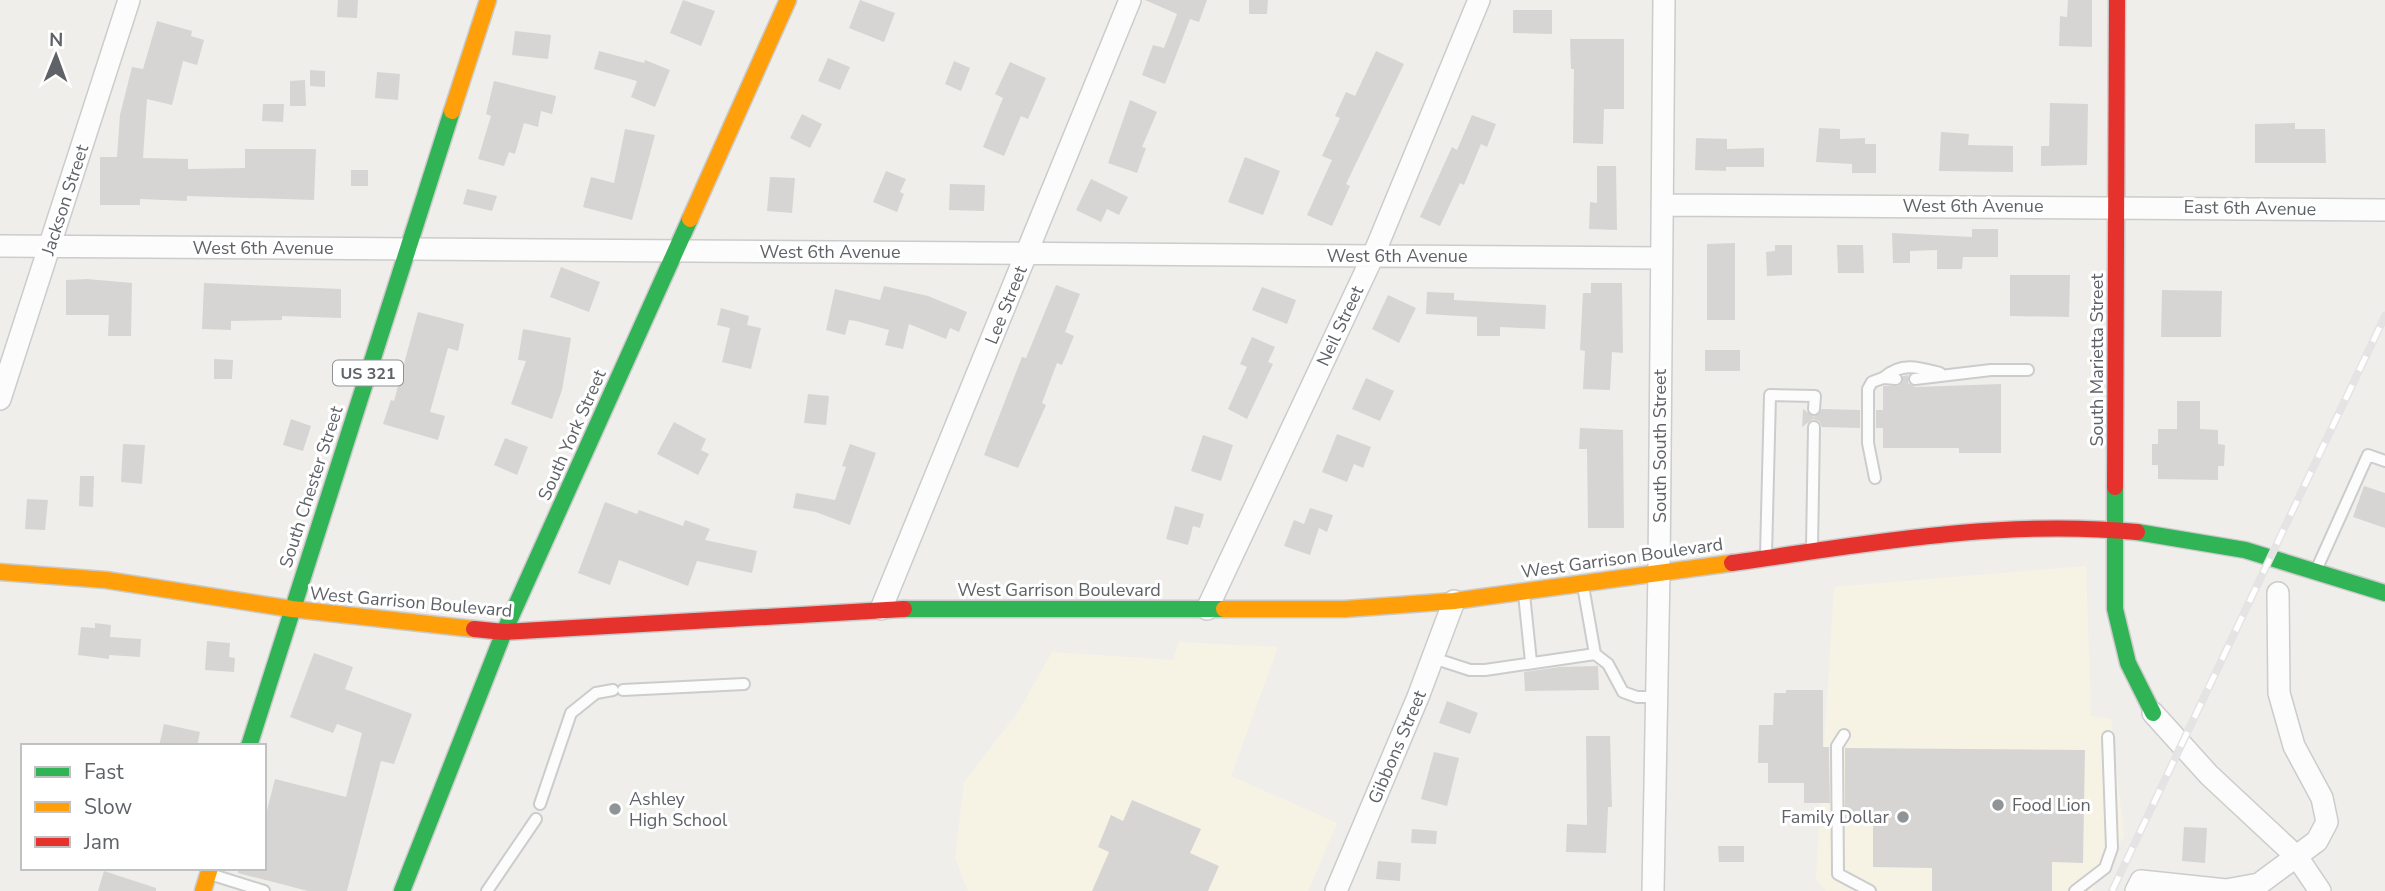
<svg xmlns="http://www.w3.org/2000/svg" width="2385" height="891" font-family="'Nunito Sans',sans-serif">
<rect width="100%" height="100%" fill="#efeeea"/>
<path fill="#f7f3e4" d="M2086 566 2091 716 2111 719 2124 836 2092 891H1826L1816 879 1834 587Z
M1179 642 1278 647 1231 776 1337 823 1308 891H968L955 858 964 782 1019 711 1052 652 1173 660Z"/>
<path fill="#d6d5d3" d="M338 0H358L357 18 337 17Z
M683 0 715 11 701 46 670 33Z
M860 0 895 13 884 42 849 28Z
M1145 0H1207L1199 22 1190 19 1165 84 1142 75 1153 45 1164 48 1177 14Z
M1249 0H1268L1267 14H1249Z
M2068 0H2092V47L2059 46 2060 16 2067 17Z
M1513 10H1552V34L1513 33Z
M157 21 192 31 191 36 204 40 197 65 183 61 172 105 147 99 143 158 188 159V169L245 168V149H316L314 200 187 196V201L140 199V205H100V157H117L120 115 132 67 143 69Z
M515 31 551 35 548 59 512 55Z
M1570 39H1624V109H1604L1603 144 1573 143 1574 69H1571Z
M599 51 644 63 645 60 670 70 655 107 631 97 637 81 594 69Z
M1376 51 1404 64 1346 184 1350 186 1332 226 1307 215 1332 160 1322 156 1340 118 1335 116 1346 92 1355 96Z
M828 58 850 67 840 90 818 81Z
M954 61 970 68 961 91 945 84Z
M1010 62 1046 78 1028 119 1021 116 1004 156 983 147 1003 98 995 94Z
M310 70 325 71V87L310 86Z
M377 72 400 74 398 100 375 98Z
M305 80 306 106H290V81Z
M494 81 556 96 552 114 541 111 538 127 524 123 515 154 509 152 504 166 478 159 491 116 486 114Z
M1130 100 1157 112 1142 147 1146 148 1137 173 1108 163Z
M2050 103 2088 104 2087 165 2041 166V146H2049Z
M263 104H284L283 122 262 121Z
M802 114 822 124 810 148 790 138Z
M1472 115 1496 124 1487 147 1481 144 1464 185 1460 183 1440 226 1420 217 1452 147 1457 150Z
M2295 123V129H2325L2326 163H2255V124Z
M1819 128 1840 129V139L1865 138V144H1876V173H1852V164L1816 162Z
M625 129 655 135 632 220 583 207 591 177 614 183Z
M1941 132 1969 134 1968 145 2013 146V172L1939 171Z
M1696 138 1727 139V149L1764 148V167H1726V171L1695 170Z
M1245 157 1280 171 1263 215 1228 202Z
M1597 166H1616L1617 230 1589 229 1590 202 1597 203Z
M351 170H368V186H351Z
M886 171 906 179 900 192 904 194 897 212 873 202Z
M770 177 795 178 792 213 767 211Z
M1091 179 1128 197 1119 215 1107 209 1101 222 1076 210Z
M950 184 985 185 984 211 949 210Z
M467 189 497 196 492 211 463 204Z
M1972 229H1998V257H1963L1962 269H1937V250L1910 251V263H1893L1892 233 1972 237Z
M1735 243V320H1707V244Z
M1775 245H1792V275L1767 276 1766 252 1775 251Z
M1837 245H1863L1864 273H1838Z
M561 267 600 282 589 312 550 297Z
M2010 275H2070L2069 317 2010 316Z
M87 279 132 283 131 336H108L109 315H66V280Z
M204 283 341 289V318L282 316V320L231 321V330L202 329Z
M1591 283H1622L1623 353 1612 352 1610 390 1583 389 1585 351 1580 350 1583 293H1591Z
M1056 285 1080 294 1065 332 1074 336 1062 365 1057 363 1042 403 1046 405 1018 468 984 455 1022 357 1026 358Z
M884 286 928 296 967 312 959 332 950 328 946 339 909 324 903 349 885 345 889 330 856 321 849 320 845 335 826 330 835 289 880 300Z
M1262 287 1296 300 1287 324 1252 310Z
M2162 290 2222 291 2221 337H2161Z
M1427 292 1454 293V300L1546 305 1545 329 1500 327V336H1477V317L1426 314Z
M1388 295 1416 308 1399 343 1372 329Z
M721 308 749 316 747 325 761 328 751 369 722 362 730 328 717 325Z
M418 312 464 324 458 351 448 348 430 412 445 416 438 440 383 424 391 400 394 401Z
M523 329 571 338 562 390 552 419 511 404 526 361 518 360Z
M1252 337 1275 347 1268 362 1273 364 1247 419 1228 409 1247 367 1240 364Z
M1705 350H1740V371H1705Z
M214 359 233 360 232 379H214Z
M1908 375V383L1915 387 2001 384V453H1959V448H1883V428H1876V410H1883V386H1899L1903 376Z
M1366 378 1394 391 1380 421 1352 409Z
M808 394 829 396 826 425 804 423Z
M2177 401H2200V429L2218 430V444L2225 445 2224 466H2218V480L2158 479V465H2152V444H2158V429H2177Z
M1803 409 1814 417 1822 409 1860 410V428L1822 427 1819 421 1813 419 1802 427Z
M291 419 311 426 303 451 283 445Z
M674 422 706 439 701 450 709 454 698 475 657 454Z
M1580 428 1623 430 1624 528H1588L1587 449H1579Z
M1337 434 1371 447 1363 468 1354 464 1347 482 1322 472Z
M1203 435 1233 445 1221 481 1191 471Z
M505 438 528 447 517 475 494 465Z
M123 444 145 445 142 484 121 482Z
M850 444 876 453 850 525 816 512 793 508 796 493 835 500 846 467 842 466Z
M80 476H94L93 507 79 506Z
M2364 486 2385 493V528L2353 517Z
M27 499 48 500 45 530 25 529Z
M605 502 637 514 639 510 683 526 685 520 710 529 705 540 757 551 752 573 697 561 688 586 619 560 610 585 578 573Z
M1175 506 1204 514 1200 528 1193 526 1188 545 1166 539Z
M1310 508 1333 515 1327 532 1319 528 1310 555 1284 546 1294 520 1304 524Z
M95 623 111 625 110 637 141 639 140 657 109 655V659L78 655 81 627 95 628Z
M207 641 230 643 229 657 235 658 234 672 205 670Z
M314 653 353 667 345 689 412 714 394 764 381 761 347 891H308L238 873V868H264V822L275 779 346 797 362 733 337 724 333 733 290 717Z
M1560 667 1598 666 1599 690 1525 691 1524 672Z
M1786 690H1823V747H1829L1830 803H1804V783H1768V763H1758L1759 725H1773L1774 693H1786Z
M1447 701 1478 713 1470 734 1439 723Z
M164 724 200 732 197 746H159Z
M1586 736H1610L1612 807H1608L1606 853 1566 852 1567 824 1587 825Z
M1845 748 2085 750 2083 863 2052 862V891H1932V868L1873 867V821H1845Z
M1434 752 1459 758 1447 806 1421 799Z
M1132 800 1201 829 1190 853 1219 866 1208 891H1092L1109 852 1098 847 1111 815 1123 821Z
M2184 827 2207 828 2205 863 2182 861Z
M1412 829 1437 831 1436 844 1411 843Z
M1718 846H1744V862H1719Z
M1378 861 1401 863 1400 881 1376 879Z
M104 871 156 888V891H98Z"/>
<g fill="none" stroke-linecap="round" stroke-linejoin="round">
<g stroke="#cbcccc" stroke-width="14">
<path id="lane" d="M1883 378C1901 362 1918 367 1940 373
M1915 379 1991 370H2028
M1875 478 1868 443V389L1872 382 1883 378 1896 379
M1812 548 1814 427
M1766 555 1770 395 1815 396 1814 409
M2318 566 2368 455 2385 461
M1583 586 1595 654
M1524 594 1531 662
M1433 658 1470 670H1485L1595 654 1608 664 1623 692 1637 697H1657
M623 690 744 684
M1844 735 1837 746 1838 874 1870 891
M540 804 571 713 596 693 613 690
M213 875 264 891
M487 891 536 819
M2075 891 2105 868 2112 848 2108 737"/>
</g>
<g stroke="#cbcccc" stroke-width="24">
<path id="street" d="M1662 205 2385 210
M0 246 1660 258
M0 399 129 0
M881 609 1130 0
M1207 609 1373 256 1479 0
M2153 713 2209 775 2297 857 2320 891
M1336 891 1418 697 1454 601
M1653 891 1659 572 1664 0
M2136 891 2141 881 2226 890 2259 884 2317 841 2327 822 2322 798 2294 746 2279 693 2278 593"/>
</g>
<g stroke="#cacacb" stroke-width="19">
<path id="fast" d="M2115 487V609L2128 663 2153 713
M2137 532 2245 550 2385 593
M904 609H1224
M249 746 452 111
M402 891 504 632 690 219"/>
</g>
<g stroke="#cacacb" stroke-width="19">
<path id="slow" d="M452 111 488 0
M690 219 788 0
M0 572 106 580 292 609 474 629
M1224 609H1345L1454 601 1732 563
M203 891 210 868"/>
</g>
<g stroke="#cacacb" stroke-width="19">
<path id="jam" d="M2115 487 2117 0
M1732 563C1867 544 2000 519 2137 532
M474 629 504 632 904 609"/>
</g>
<use href="#lane" stroke="#fdfcfc" stroke-width="10"/>
<use href="#street" stroke="#fdfcfc" stroke-width="21"/>
<use href="#fast" stroke="#30b455" stroke-width="16"/>
<use href="#slow" stroke="#ff9f0a" stroke-width="16"/>
<use href="#jam" stroke="#e5322d" stroke-width="16"/>
<g stroke="#e4e4e4" stroke-width="8">
<path id="rail" d="M2112 891 2385 316"/>
</g>
<use href="#rail" stroke="#fff" stroke-width="5" stroke-dasharray="16" stroke-linecap="butt"/>
</g>
<g fill="#919496" stroke="#fff" stroke-width="2.5">
<circle cx="1998" cy="805" r="7"/>
<circle cx="615" cy="809" r="7"/>
<circle cx="1903" cy="817" r="7"/>
</g>
<g text-anchor="middle" stroke-width="6" stroke-linejoin="round" paint-order="stroke">
<rect fill="#fff" stroke="#8f9295" stroke-width="2" x="333" y="360.5" width="70" height="25" rx="5"/>
<g font-size="16" font-weight="bold" fill="#5f6368">
<text x="368" y="379">US 321</text>
</g>
<g font-size="18" fill="#5f6368" stroke="#fff">
<text transform="translate(65 200) rotate(-72)" y="6">Jackson Street</text>
<text x="1973" y="212">West 6th Avenue</text>
<text transform="translate(2250 208) rotate(1)" y="6">East 6th Avenue</text>
<text x="263" y="254">West 6th Avenue</text>
<text x="830" y="258">West 6th Avenue</text>
<text x="1397" y="262">West 6th Avenue</text>
<text transform="translate(1006 305) rotate(-68)" y="6">Lee Street</text>
<text transform="translate(1340 326) rotate(-65)" y="6">Neil Street</text>
<text transform="translate(2097 360) rotate(-90)" y="6">South Marietta Street</text>
<text transform="translate(572 435) rotate(-66)" y="6">South York Street</text>
<text transform="translate(1660 446) rotate(-90)" y="6">South South Street</text>
<text transform="translate(311 487) rotate(-72)" y="6">South Chester Street</text>
<text transform="translate(1622 558) rotate(-8)" y="6">West Garrison Boulevard</text>
<text x="1059" y="596">West Garrison Boulevard</text>
<text transform="translate(411 602) rotate(5)" y="6">West Garrison Boulevard</text>
<text transform="translate(1397 747) rotate(-67)" y="6">Gibbons Street</text>
</g>
<g font-size="18" fill="#5f6368" stroke="#fff" text-anchor="start">
<text x="629" y="805">Ashley<tspan x="629" dy="21">High School</tspan></text>
<text x="2012" y="811">Food Lion</text>
<text x="1889" y="823" text-anchor="end">Family Dollar</text>
</g>
</g>
<rect x="21" y="744" width="245" height="126" fill="#ffffff" stroke="#bfc1c3" stroke-width="2"/>
<rect x="35" y="767" width="35" height="10" fill="#30b455" stroke="#bfc1c3" stroke-width="2"/>
<text x="84" y="779" font-size="21" fill="#5f6368">Fast</text>
<rect x="35" y="802" width="35" height="10" fill="#ff9f0a" stroke="#bfc1c3" stroke-width="2"/>
<text x="84" y="814" font-size="21" fill="#5f6368">Slow</text>
<rect x="35" y="837" width="35" height="10" fill="#e5322d" stroke="#bfc1c3" stroke-width="2"/>
<text x="84" y="849" font-size="21" fill="#5f6368">Jam</text>
<g transform="translate(56 56) rotate(1)" stroke="#ffffff" stroke-width="5" paint-order="stroke">
<path d="M0-5L12 26L0 18L-12 26Z" fill="#5f6368"/>
<text y="-10" font-size="19" font-weight="bold" text-anchor="middle" fill="#5f6368">N</text>
</g>
</svg>
